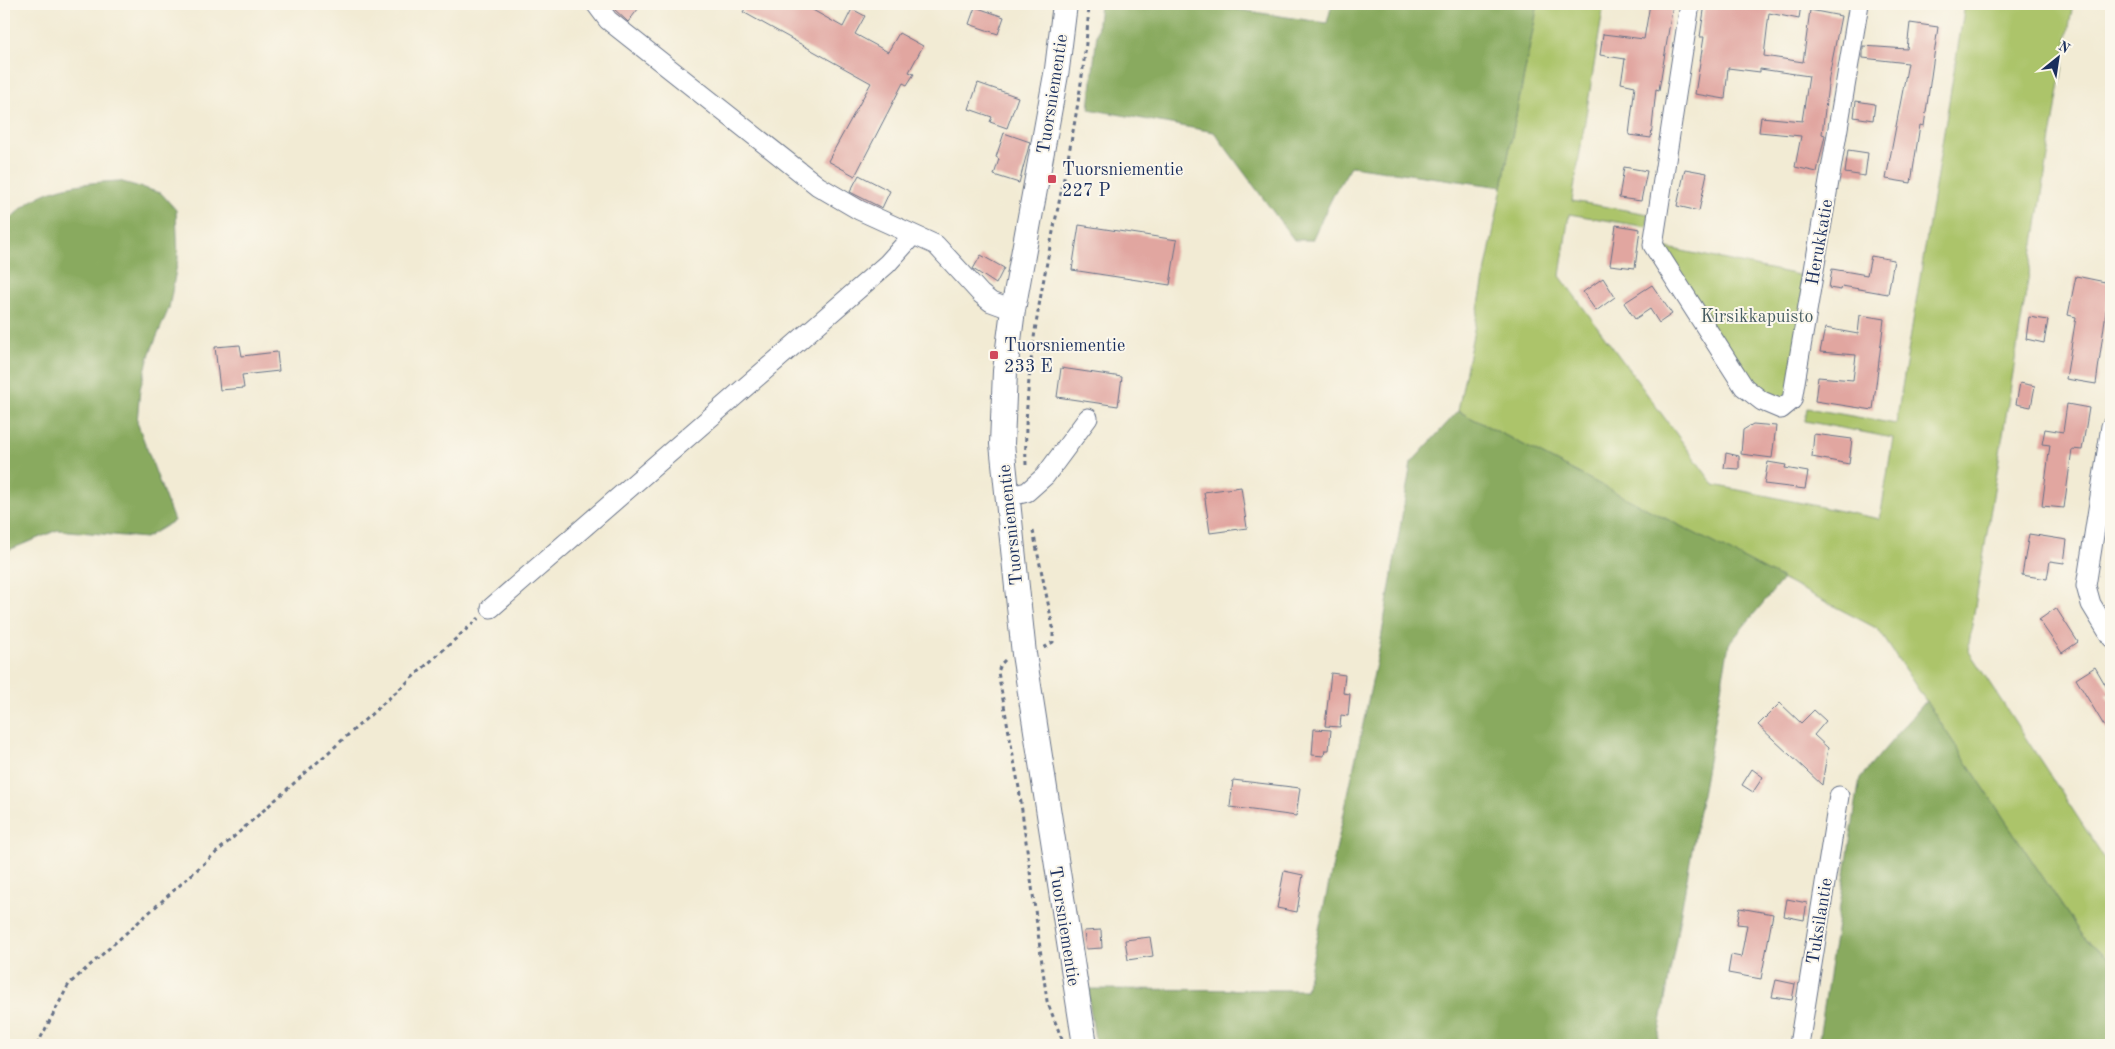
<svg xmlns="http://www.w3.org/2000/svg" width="2115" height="1049" font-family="'Old Standard TT',serif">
<rect width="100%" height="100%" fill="#fbf7ec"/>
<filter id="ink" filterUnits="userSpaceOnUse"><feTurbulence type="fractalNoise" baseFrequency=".02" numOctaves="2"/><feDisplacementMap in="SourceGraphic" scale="10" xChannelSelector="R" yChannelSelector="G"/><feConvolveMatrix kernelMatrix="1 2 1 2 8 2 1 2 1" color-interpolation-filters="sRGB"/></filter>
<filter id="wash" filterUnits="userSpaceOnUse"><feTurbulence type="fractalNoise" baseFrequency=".0096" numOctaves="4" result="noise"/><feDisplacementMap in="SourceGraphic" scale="20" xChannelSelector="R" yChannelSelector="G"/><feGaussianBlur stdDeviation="1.12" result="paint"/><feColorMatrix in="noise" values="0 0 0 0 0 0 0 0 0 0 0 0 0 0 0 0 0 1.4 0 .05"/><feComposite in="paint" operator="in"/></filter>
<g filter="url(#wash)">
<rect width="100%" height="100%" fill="#f2ebd4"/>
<path fill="#acc46a" stroke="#647a64" d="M1538 4H1604L1572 201 1649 214 1647 227 1569 214 1560 276 1714 485 1880 519 1893 438 1805 421 1807 408 1896 424 1965 4H2067L2072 9 1968 650 2111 868V960L2082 936 1878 629 1458 411Z
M1653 245 1813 278 1792 400 1755 397Z"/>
<path fill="#89aa5e" stroke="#526c5e" d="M1100 4H1200L1327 23 1332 4H1538L1502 187 1351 166 1333 196 1312 240H1294L1214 132 1089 109Z
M119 181 161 193 176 210 178 259 169 308 150 353 140 389 137 422 174 521 145 538 58 530 4 552V226C38 186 70 184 119 181Z
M1458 411 1783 579 1729 644 1657 1045H1096L1087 989 1306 990 1380 645 1411 463Z
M1926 701 2082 936 2111 960V1045H1818L1860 778Z"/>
<g id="blocks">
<path fill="#e1a6a0" d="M616 4H642L628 22 613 8Z
M748 4H802L843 27 852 9 865 16 855 34 888 52 899 33 923 46 909 72 914 74 907 85 903 83 855 176 828 161 871 83 743 12Z
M1650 4H1673L1659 90 1656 89 1651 138 1629 135 1635 86 1621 83 1625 59 1600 55 1603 34 1644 39Z
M1705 4H1801L1799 19 1769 13 1764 56 1803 62 1810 10 1841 16 1829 77 1822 134 1825 135 1817 172 1795 167 1801 136 1759 132 1761 117 1802 121 1809 76 1760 69V72L1728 68 1725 99 1695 94 1704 37H1700Z
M975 7 1004 17 998 34 969 24Z
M1910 23 1938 27 1924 126 1920 125 1911 183 1886 179 1908 63 1863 58V46L1907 49Z
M978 83 1018 97 1007 128 990 122 992 117 969 109Z
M1856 101 1875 104 1873 120 1854 117Z
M1004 133 1030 142 1019 183 994 175 999 159 996 157Z
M1848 150 1868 153 1865 176 1845 173Z
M1624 167 1647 171 1641 201 1619 198Z
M1685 169 1707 173 1699 211 1677 206Z
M859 175 890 191 882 208 850 192Z
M1079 225 1177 240 1170 285 1072 270Z
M1616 225 1640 229 1635 268 1610 265Z
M981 255 1004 268 996 284 973 269Z
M1871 256 1894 260 1888 294 1842 286 1841 290 1829 288 1832 269 1867 275Z
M2076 276 2110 283 2096 384 2066 379 2076 317 2068 315Z
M1603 278 1615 297 1596 311 1583 292Z
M1652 285 1672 314 1659 323 1650 309 1635 319 1624 303Z
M1860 315 1884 319 1873 410 1815 401 1818 377 1853 380 1856 355 1820 352 1825 328 1858 334Z
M2029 317 2048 320 2044 343 2026 339Z
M240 345 242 356 277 352 279 371 242 375 244 388 220 390 215 347Z
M1061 368 1122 377 1118 406 1057 397Z
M2020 383 2035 386 2031 407 2016 404Z
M2067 404 2089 408 2082 450 2072 449 2064 508 2042 506 2050 445 2042 444 2045 429 2063 432Z
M1753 424 1776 426 1772 458 1741 454 1743 430Z
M1814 434 1852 439 1849 464 1812 457Z
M1726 453 1739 456V469L1724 468Z
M1768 462 1786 465 1785 468 1808 472 1805 489 1764 484Z
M1241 487 1247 528 1210 533 1204 492Z
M2029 534 2067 540 2064 563 2050 561 2047 579 2022 575Z
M2056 608 2078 642 2062 653 2039 620Z
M2095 667 2110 693 2106 695 2111 704V737L2076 679Z
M1331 673 1345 675 1343 693 1350 694 1348 716 1341 715 1340 727 1325 726Z
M1780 703 1801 723 1814 710 1826 721 1814 735 1828 748 1822 785 1758 725Z
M1314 729 1331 730 1329 750H1325L1324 756 1312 755Z
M1752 769 1763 777 1753 792 1742 785Z
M1233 780 1300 788 1296 816 1230 807Z
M1284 871 1303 875 1297 912 1277 908Z
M1787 899 1807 903 1804 920 1784 916Z
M1740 908 1773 914 1761 979 1728 973 1731 955 1741 957 1747 925 1737 924Z
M1101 930 1102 948 1086 949 1084 931Z
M1150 937 1153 956 1128 960 1125 940Z
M1776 980 1795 984 1792 1000 1772 997Z"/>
</g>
</g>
<g filter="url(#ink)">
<use href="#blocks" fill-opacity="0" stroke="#667187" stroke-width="1"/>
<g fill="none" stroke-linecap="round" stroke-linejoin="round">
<g stroke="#667187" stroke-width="21">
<path id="minor" d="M596 4 608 20 818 186 859 210 936 245 981 294 991 302 1013 310
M1690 4 1653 245 1744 387 1762 401 1781 409 1792 400 1859 4
M2111 426 2086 586 2091 604 2111 637
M1007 497 1027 492 1045 476 1088 418
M491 608 887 264 913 235
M1799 1045 1839 796"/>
</g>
<g stroke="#667187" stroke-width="26">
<path id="major" d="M1065 4 1057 69 1013 310 1005 371 1002 444 1024 654 1085 1045"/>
</g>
<path stroke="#667187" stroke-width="3" stroke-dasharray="4 4" stroke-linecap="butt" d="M1026 465C1021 307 1081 160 1089 4
M1033 531 1053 627V642L1042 649
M1005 660 1001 664 998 672 1019 788 1047 1001 1063 1042
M37 1045 69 984 479 618"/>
<use href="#minor" stroke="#fff" stroke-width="19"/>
<use href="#major" stroke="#fff" stroke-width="24"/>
</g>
</g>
<g fill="#d1495b" stroke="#fbf7ec" stroke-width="2">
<rect x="1047" y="174" width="10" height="10" rx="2.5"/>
<rect x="989" y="350" width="10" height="10" rx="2.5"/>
</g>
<g text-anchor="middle" stroke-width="4" stroke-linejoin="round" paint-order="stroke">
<g font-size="18" fill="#1b2f5e" stroke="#fbf7ec">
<text transform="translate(1052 94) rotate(-81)" y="6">Tuorsniementie</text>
<text transform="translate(1819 242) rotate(-80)" y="6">Herukkatie</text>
<text transform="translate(1010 525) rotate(-96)" y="6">Tuorsniementie</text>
<text transform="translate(1819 921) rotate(-81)" y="6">Tuksilantie</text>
<text transform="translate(1065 926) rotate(81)" y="6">Tuorsniementie</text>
</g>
<g font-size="18" fill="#1b2f5e" stroke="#fbf7ec" text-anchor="start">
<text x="1062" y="175">Tuorsniementie<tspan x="1062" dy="21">227 P</tspan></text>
<text x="1004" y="351">Tuorsniementie<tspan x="1004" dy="21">233 E</tspan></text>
</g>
<g font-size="18" fill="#465c62" stroke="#fbf7ec">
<text x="1757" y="322">Kirsikkapuisto</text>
</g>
</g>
<rect width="2115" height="1049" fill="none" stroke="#fbf7ec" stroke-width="20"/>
<g transform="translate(2058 58) rotate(30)" stroke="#fbf7ec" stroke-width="4" paint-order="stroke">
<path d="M0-4L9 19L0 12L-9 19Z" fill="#1b2f5e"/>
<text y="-8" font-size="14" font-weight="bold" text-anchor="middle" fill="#1b2f5e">N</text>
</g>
</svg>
